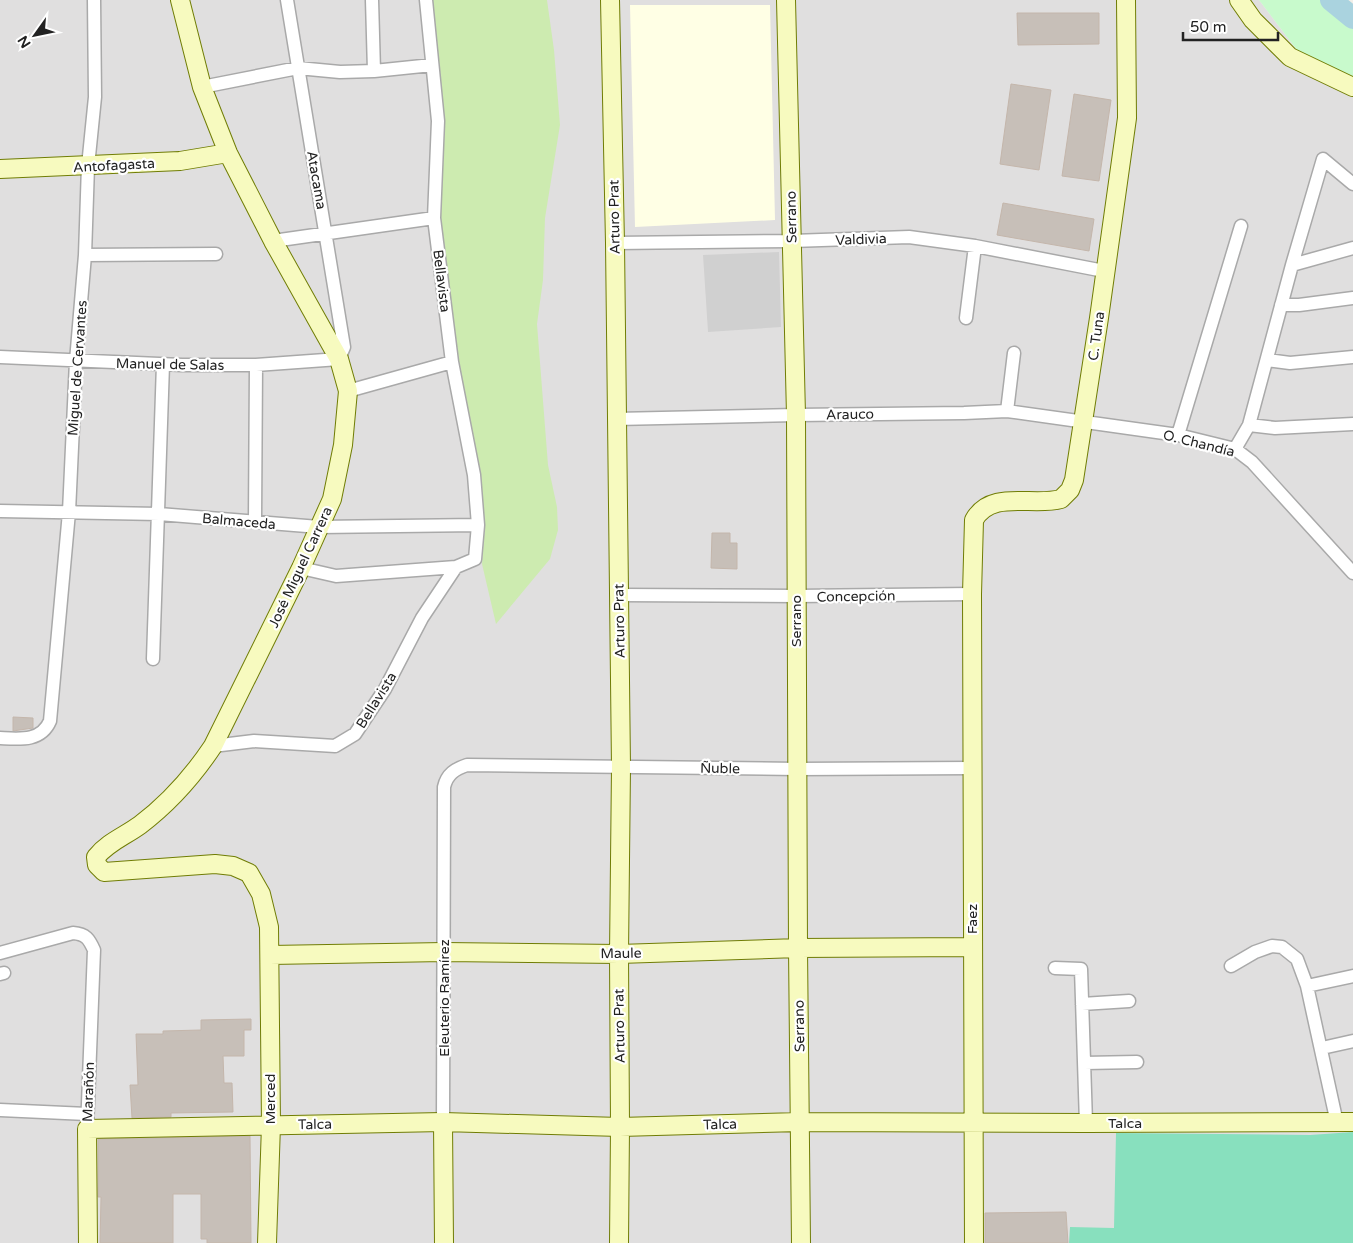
<svg xmlns="http://www.w3.org/2000/svg" width="1353" height="1243" font-family="'Varela Round',sans-serif">
<rect width="100%" height="100%" fill="#f2efe9"/>
<path fill="#e0dfdf" d="M0 0H1259L1300 54 1353 89V1243H0Z"/>
<path fill="#ffffe5" d="M630 5H770L775 220 635 227Z"/>
<path fill="#d0d0d0" d="M779 252 781 327 708 332 703 255Z"/>
<path fill="#cdebb0" d="M432 0H547L554 50 560 125 545 218 543 280 537 324 548 465 557 507 558 530 550 559 496 624 482 564 485 525 480 474 459 361 440 217 444 120Z"/>
<path fill="#c8facc" d="M1259 0H1331L1353 18V89L1300 54Z"/>
<path fill="#88e0be" d="M1353 1132V1243H1069L1070 1227 1114 1228 1116 1133 1310 1135Z"/>
<g fill="none" stroke-linecap="round" stroke-linejoin="round">
<path stroke="#aad3df" stroke-width="22" d="M1331 0 1353 18"/>
</g>
<path fill="#c7bfb8" stroke="#c4b6ab" d="M1017 13H1099V44L1018 45Z
M1011 84 1051 90 1039 170 1000 164Z
M1074 94 1111 100 1099 181 1062 176Z
M1003 203 1094 219 1089 251 997 235Z
M712 533H730V543H737V569L711 568Z
M13 717 33 718V728L13 731Z
M251 1019V1030H244V1056H223L224 1083H232L233 1112 171 1113V1117L132 1118 130 1085H138L136 1034H163V1031L201 1030V1020Z
M250 1136 251 1243H207V1239H201V1194H173V1243H100L101 1197H98V1139Z
M1066 1212 1068 1243H985V1213Z"/>
<g fill="none" stroke-linecap="round" stroke-linejoin="round">
<g stroke="#a9a9a9" stroke-width="15">
<path id="street" d="M372 0 374 71
M202 87 298 68 340 72 374 71 432 65
M273 241 434 218
M615 243 792 241 909 237 975 246 1104 271
M85 255 216 254
M1292 265 1353 248
M1281 305H1299L1353 298
M966 318 975 246
M0 357 182 365H256L339 359 344 347 287 0
M1267 360 1290 363 1353 357
M348 391 452 362
M1007 411 1014 353
M616 419 796 415 964 413 1007 411 1178 435 1235 449 1252 462 1353 573
M1249 425 1275 428 1353 424
M1178 435 1241 226
M1235 449 1249 425 1292 265 1323 159 1353 184
M0 511 159 514 319 527 478 525
M255 521 256 365
M301 568 336 576 456 567 475 559 478 525 474 475 452 362 434 218 438 121 426 0
M619 595 796 596 972 594
M153 659 163 364
M0 738C19 739 41 742 50 721L69 512 76 361 85 255 88 166 95 97 94 0
M213 746 254 741 335 746 355 734 385 689 422 618 456 567
M0 953 73 933C86 934 89 939 94 950L87 1129
M1231 966 1255 952 1272 946 1282 947 1297 959 1307 986 1337 1123
M1055 968 1081 969 1086 1123
M0 974 4 973
M1307 986 1353 976
M1082 1004 1129 1001
M1322 1048 1353 1041
M1084 1063 1137 1062
M0 1110 87 1114
M443 1122 444 787C447 774 455 769 467 765L798 769 972 768"/>
</g>
<g stroke="#707d05" stroke-width="20">
<path id="secondary" d="M180 0 202 87 228 153 273 241 339 359 348 391 343 445 332 499 301 568 213 746C193 776 169 803 140 825 125 836 108 842 96 857L97 865 104 872 215 864 233 866 249 873 261 894 269 927 271 1125 267 1243
M610 0 615 243 621 767 619 954 620 1127 619 1243
M786 0 796 415 798 948 801 1243
M1239 0 1253 20 1290 57 1353 87
M0 169 180 161 228 153
M270 955 444 952 619 954 798 948 973 947
M443 1122 444 1243
M88 1243 87 1129 443 1122 620 1127 800 1122 1086 1123 1353 1122
M974 1243 972 594 974 520C991 489 1033 507 1061 499L1070 490 1074 480 1099 318 1127 118 1126 0"/>
</g>
<use href="#street" stroke="#fff" stroke-width="12"/>
<use href="#secondary" stroke="#f7fabf" stroke-width="18"/>
</g>
<g text-anchor="middle" stroke-width="4.5" stroke-linejoin="round" paint-order="stroke">
<g font-size="14" fill="#222" stroke="#fff">
<text transform="translate(114 165) rotate(-3)" y="5">Antofagasta</text>
<text transform="translate(317 180) rotate(80)" y="5">Atacama</text>
<text transform="translate(614 217) rotate(-91)" y="5">Arturo Prat</text>
<text transform="translate(791 217) rotate(-91)" y="5">Serrano</text>
<text transform="translate(861 239) rotate(-2)" y="5">Valdivia</text>
<text transform="translate(442 281) rotate(83)" y="5">Bellavista</text>
<text transform="translate(1096 336) rotate(-82)" y="5">C. Tuna</text>
<text transform="translate(170 364) rotate(1)" y="5">Manuel de Salas</text>
<text transform="translate(77 368) rotate(-86)" y="5">Miguel de Cervantes</text>
<text transform="translate(850 414) rotate(-1)" y="5">Arauco</text>
<text transform="translate(1199 443) rotate(14)" y="5">O. Chandía</text>
<text transform="translate(239 521) rotate(5)" y="5">Balmaceda</text>
<text transform="translate(300 567) rotate(-65)" y="5">José Miguel Carrera</text>
<text transform="translate(856 596) rotate(-1)" y="5">Concepción</text>
<text transform="translate(619 621) rotate(-91)" y="5">Arturo Prat</text>
<text transform="translate(796 621) rotate(-90)" y="5">Serrano</text>
<text transform="translate(376 700) rotate(-58)" y="5">Bellavista</text>
<text transform="translate(720 768) rotate(1)" y="5">Ñuble</text>
<text transform="translate(972 919) rotate(-90)" y="5">Faez</text>
<text transform="translate(621 953) rotate(-1)" y="5">Maule</text>
<text transform="translate(444 998) rotate(-90)" y="5">Eleuterio Ramírez</text>
<text transform="translate(619 1026) rotate(-91)" y="5">Arturo Prat</text>
<text transform="translate(799 1026) rotate(-91)" y="5">Serrano</text>
<text transform="translate(88 1092) rotate(-88)" y="5">Marañón</text>
<text transform="translate(270 1099) rotate(-90)" y="5">Merced</text>
<text x="1125" y="1128">Talca</text>
<text transform="translate(315 1124) rotate(-1)" y="5">Talca</text>
<text transform="translate(720 1124) rotate(-2)" y="5">Talca</text>
</g>
</g>
<g transform="translate(35 35) rotate(237)" stroke="#ffffff" stroke-width="4" paint-order="stroke">
<path d="M0-4L9 19L0 12L-9 19Z" fill="#222222"/>
<text y="-8" font-size="14" font-weight="bold" text-anchor="middle" fill="#222222">N</text>
</g>
<path d="M1183 32v8h95v-8" fill="none" stroke="#222222" stroke-width="2.5"/>
<text x="1190" y="32" font-size="15" fill="#222222" stroke="#ffffff" stroke-width="4" paint-order="stroke">50 m</text>
</svg>
